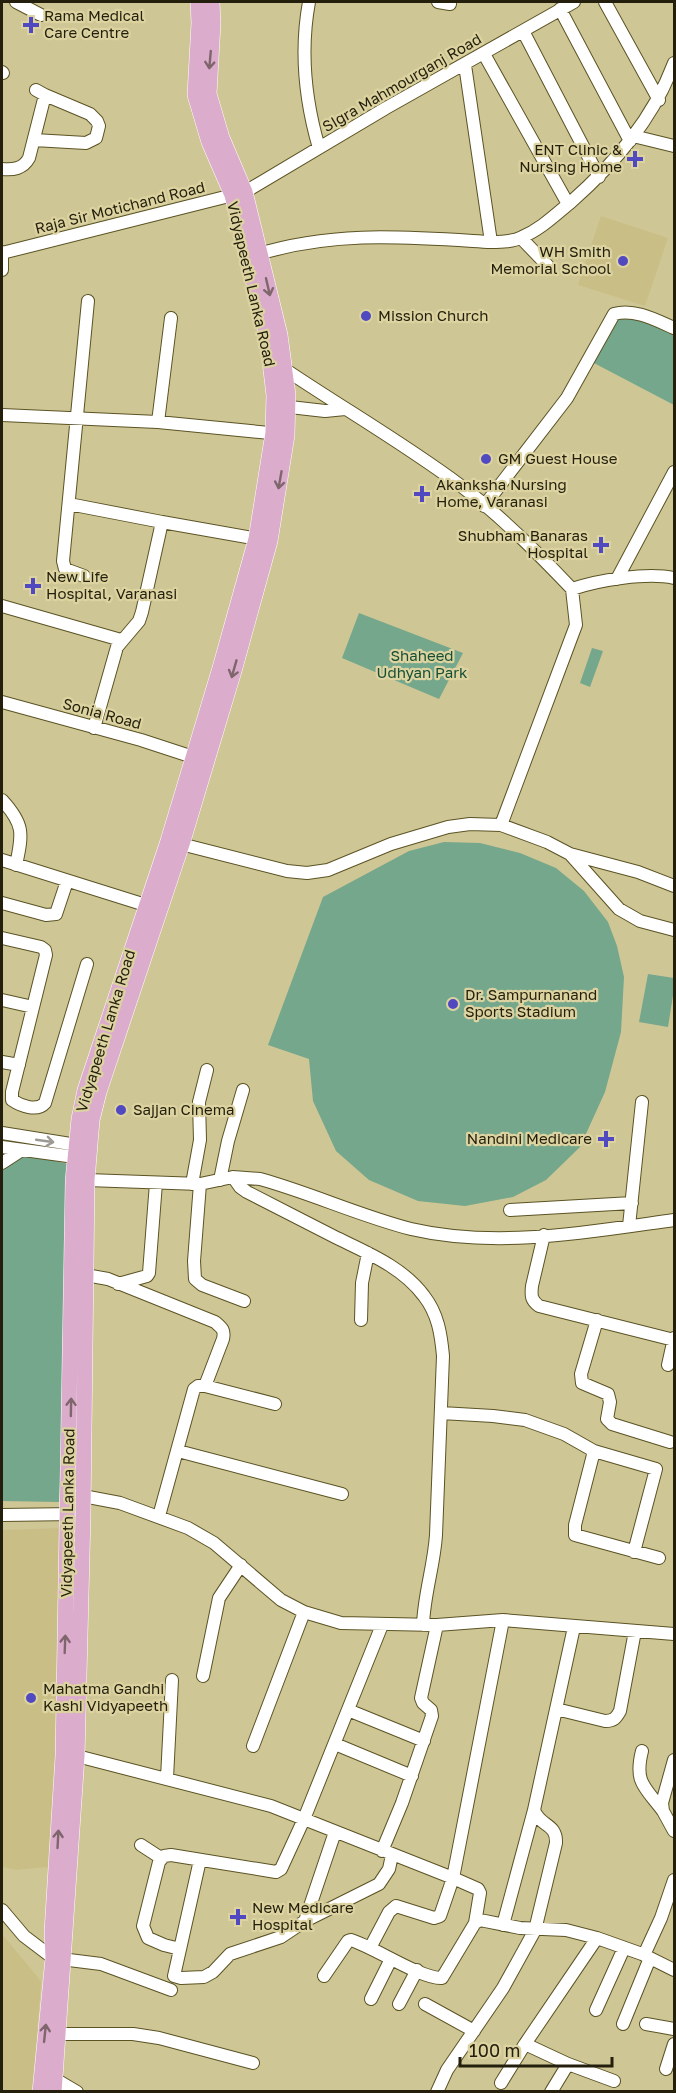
<svg xmlns="http://www.w3.org/2000/svg" width="676" height="2093" font-family="'Golos Text',sans-serif">
<rect width="100%" height="100%" fill="#cfc695"/>
<path fill="#c9bf86" d="M601 216 668 238 645 306 578 285Z
M62 1528 58 1866 16 1870 2 1867V1530Z
M2 1934 41 1981 33 2091H2Z"/>
<path fill="#74a78b" d="M629 315 674 332V405L592 362 616 318Z
M359 613 463 653 439 699 342 658Z
M592 648 603 651 590 687 580 683Z
M444 842 480 843 520 853 556 868 584 891 608 922 617 946 624 977 621 1032 605 1092 580 1147 546 1180 513 1197 465 1206 418 1201 369 1180 336 1151 313 1101 309 1059 268 1045 323 897 409 851Z
M648 974 674 978V989L668 1027 639 1022Z
M2 1149 77 1166 59 1502 2 1501Z"/>
<g fill="none" stroke-linecap="round" stroke-linejoin="round">
<g stroke="#5b5324" stroke-width="14">
<path id="minor" d="M16 2 41 15
M309 2C300 51 305 100 319 148
M438 2 450 4
M605 2 659 100
M560 9 630 141
M523 31 599 177
M484 54 568 204
M465 65 491 242
M2 72 3 73
M633 136 674 146
M34 140 86 143 96 138 99 126 97 121 90 114 45 95
M2 169C13 170 23 169 29 158L45 95 36 90
M521 238 548 266
M2 253 245 192 386 108 574 2
M252 256C333 230 407 237 491 242 501 242 513 242 522 237 541 229 555 215 571 202 615 163 653 119 674 63
M2 270V252
M286 370C344 409 405 444 461 486 500 515 539 554 572 589 599 580 647 572 674 578
M281 406 325 411 345 409
M2 415 158 422 280 434
M158 422 171 318
M69 504 162 522 142 612 139 621 117 647 94 728
M484 506 567 398 614 314C634 308 656 320 674 328
M162 522 264 540
M84 576 65 569 63 561 88 301
M617 579 674 472
M2 606 121 640
M2 702 141 740 193 757
M2 800C24 824 23 833 16 865
M501 825 576 625 572 589
M173 842 287 871 307 873 328 870 391 844 448 827 470 824 501 825 547 842 570 854 619 909 640 921 674 930
M570 854 638 872 674 886
M2 860 155 908
M2 903 46 915 56 914 67 881
M2 938 41 947 45 950 46 955 12 1092V1100C21 1106 37 1112 45 1103L87 964
M2 1000 33 1007
M2 1062 19 1065
M2 1133 83 1146
M2 1147 82 1158
M2 1163 22 1150
M233 1177 240 1187 247 1192C276 1207 304 1221 333 1236 365 1252 402 1266 424 1296 438 1314 441 1334 443 1356L436 1535C434 1566 424 1594 423 1625
M87 1180 200 1184 233 1177 260 1179C311 1193 360 1216 411 1229 497 1249 589 1232 674 1220
M220 1180 228 1141 243 1090
M192 1184 200 1140 199 1102 207 1070
M200 1184 194 1261 195 1279 202 1285 244 1301
M510 1210 632 1203
M629 1226 642 1102
M544 1235 532 1286C531 1296 531 1300 539 1306L674 1340
M86 1275 108 1279 215 1322C222 1328 225 1330 223 1339L205 1386
M118 1284 147 1276 149 1273 156 1183
M361 1320 362 1283 368 1253
M597 1320 581 1374 582 1383 608 1394 610 1402 607 1419 612 1424 670 1442
M668 1365 674 1338
M441 1413 493 1416 525 1420 564 1434 594 1451 656 1469 634 1552
M178 1451 342 1494
M594 1451 575 1525V1535L659 1558
M83 1496 120 1503 188 1528 214 1543 281 1600 304 1612 341 1623 437 1625 503 1620 674 1634
M2 1515 75 1514
M159 1516 194 1389 198 1386H205L275 1404
M203 1676 219 1598 241 1565
M556 1709 605 1721C614 1721 616 1718 620 1711L635 1631
M348 1710 424 1741
M335 1744 412 1776
M253 1746 304 1612
M642 1751C634 1783 645 1787 663 1811
M77 1756 271 1806 453 1878 503 1620
M674 1760 662 1803 663 1811 674 1831
M167 1778 172 1680
M141 1845 161 1858
M382 1851 402 1803 432 1716 431 1710 423 1703 421 1698 437 1625
M200 1860 174 1976 181 1978 204 1977 213 1972 230 1954 281 1937 305 1921 335 1832
M2 1910 24 1936 53 1958 101 1964 171 1990
M305 1921 379 1884 389 1869 392 1855
M503 1925 534 1810
M597 1938 525 2044 568 2064 614 2081
M370 1948 389 1912 396 1906 434 1918 440 1916 453 1878 478 1889 480 1893 475 1923
M180 1949 164 1945 148 1938 143 1926 159 1862 164 1856 171 1855 270 1871 276 1872 281 1869 304 1819 382 1625
M644 1955 661 1918 674 1880
M324 1976 348 1941 351 1940C374 1947 421 1979 442 1978L475 1923 480 1920 520 1928 566 1930 597 1938 642 1954 674 1970
M371 1999 391 1959
M399 2004 417 1970
M425 2004 474 2031
M596 2010 624 1948
M623 2024 650 1958
M646 2024 674 2029
M59 2034H133L159 2038 253 2063
M666 2069 674 2044
M55 2079 77 2092
M501 2083 525 2044
M437 2092 447 2070 503 1988 535 1930 556 1843C557 1823 540 1827 534 1810L574 1627
M551 2092 568 2064"/>
</g>
<g stroke="#fff" stroke-width="16">
<path id="major" d="M40 2092 53 1958 52 1932 63 1756 73 1180 79 1119 85 1090 168 841 220 668 256 539 273 433 274 395 267 337 232 195 209 142 195 95 199 23 198 2
M54 2092 77 1756 83 1514 87 1180 92 1120 99 1092 182 844 234 671 270 541 287 435 288 395 280 335 245 192 222 138 209 94 213 23 212 2"/>
</g>
<use href="#minor" stroke="#fff" stroke-width="12"/>
<use href="#major" stroke="#dbaccc" stroke-width="15"/>
</g>
<defs><path id="oneway-shaft" d="M-6 0H5M1.5-3L5.5 0L1.5 3" fill="none" stroke-width="1.6" stroke-linecap="round" stroke-linejoin="round" transform="scale(1.5)"/></defs>
<g stroke="#7f666c">
<use href="#oneway-shaft" transform="translate(210 60) rotate(95)"/>
<use href="#oneway-shaft" transform="translate(268 287) rotate(77)"/>
<use href="#oneway-shaft" transform="translate(280 480) rotate(100)"/>
<use href="#oneway-shaft" transform="translate(234 669) rotate(106)"/>
<use href="#oneway-shaft" transform="translate(71 1407) rotate(-89)"/>
<use href="#oneway-shaft" transform="translate(65 1644) rotate(-88)"/>
<use href="#oneway-shaft" transform="translate(58 1839) rotate(-87)"/>
<use href="#oneway-shaft" transform="translate(45 2033) rotate(-84)"/>
</g>
<use stroke="#9c9a92" href="#oneway-shaft" transform="translate(45 1141) rotate(8)"/>
<g fill="#5049c0" stroke="#dcd3a1" stroke-width="2">
<path d="M28 16h6v6h6v6h-6v6h-6v-6h-6v-6h6z"/>
<path d="M632 150h6v6h6v6h-6v6h-6v-6h-6v-6h6z"/>
<circle cx="623" cy="261" r="6"/>
<circle cx="366" cy="316" r="6"/>
<circle cx="486" cy="459" r="6"/>
<path d="M419 485h6v6h6v6h-6v6h-6v-6h-6v-6h6z"/>
<path d="M598 536h6v6h6v6h-6v6h-6v-6h-6v-6h6z"/>
<path d="M30 577h6v6h6v6h-6v6h-6v-6h-6v-6h6z"/>
<circle cx="453" cy="1004" r="6"/>
<circle cx="121" cy="1110" r="6"/>
<path d="M603 1130h6v6h6v6h-6v6h-6v-6h-6v-6h6z"/>
<circle cx="31" cy="1698" r="6"/>
<path d="M235 1908h6v6h6v6h-6v6h-6v-6h-6v-6h6z"/>
</g>
<g text-anchor="middle" stroke-width="4.5" stroke-linejoin="round" paint-order="stroke">
<g font-size="15" fill="#231f0c" stroke="#dcd3a1" text-anchor="start">
<text x="44" y="21">Rama Medical<tspan x="44" dy="17">Care Centre</tspan></text>
<text x="622" y="155" text-anchor="end">ENT Clinic &amp;<tspan x="622" dy="17">Nursing Home</tspan></text>
<text x="611" y="257" text-anchor="end">WH Smith<tspan x="611" dy="17">Memorial School</tspan></text>
<text x="378" y="321">Mission Church</text>
<text x="498" y="464">GM Guest House</text>
<text x="436" y="490">Akanksha Nursing<tspan x="436" dy="17">Home, Varanasi</tspan></text>
<text x="588" y="541" text-anchor="end">Shubham Banaras<tspan x="588" dy="17">Hospital</tspan></text>
<text x="46" y="582">New Life<tspan x="46" dy="17">Hospital, Varanasi</tspan></text>
<text x="465" y="1000">Dr. Sampurnanand<tspan x="465" dy="17">Sports Stadium</tspan></text>
<text x="133" y="1115">Sajjan Cinema</text>
<text x="592" y="1144" text-anchor="end">Nandini Medicare</text>
<text x="43" y="1694">Mahatma Gandhi<tspan x="43" dy="17">Kashi Vidyapeeth</tspan></text>
<text x="252" y="1913">New Medicare<tspan x="252" dy="17">Hospital</tspan></text>
</g>
<g font-size="15" fill="#231f0c" stroke="#dcd3a1">
<text transform="translate(402 83) rotate(-30)" y="5">SIgra Mahmourganj Road</text>
<text transform="translate(120 208) rotate(-14)" y="5">Raja Sir Motichand Road</text>
<text transform="translate(251 284) rotate(77)" y="5">Vidyapeeth Lanka Road</text>
<text transform="translate(102 714) rotate(15)" y="5">Sonia Road</text>
<text transform="translate(106 1031) rotate(-73)" y="5">Vidyapeeth Lanka Road</text>
<text transform="translate(68 1513) rotate(-89)" y="5">Vidyapeeth Lanka Road</text>
</g>
<g font-size="15" fill="#164f35" stroke="#dcd3a1">
<text x="422" y="661">Shaheed<tspan x="422" dy="17">Udhyan Park</tspan></text>
</g>
</g>
<rect width="676" height="2093" fill="none" stroke="#231f0c" stroke-width="6"/>
<path d="M460 2057v9h152v-9" fill="none" stroke="#231f0c" stroke-width="3"/>
<text x="469" y="2057" font-size="18" fill="#231f0c" stroke="#dcd3a1" stroke-width="4.5" paint-order="stroke">100 m</text>
</svg>
